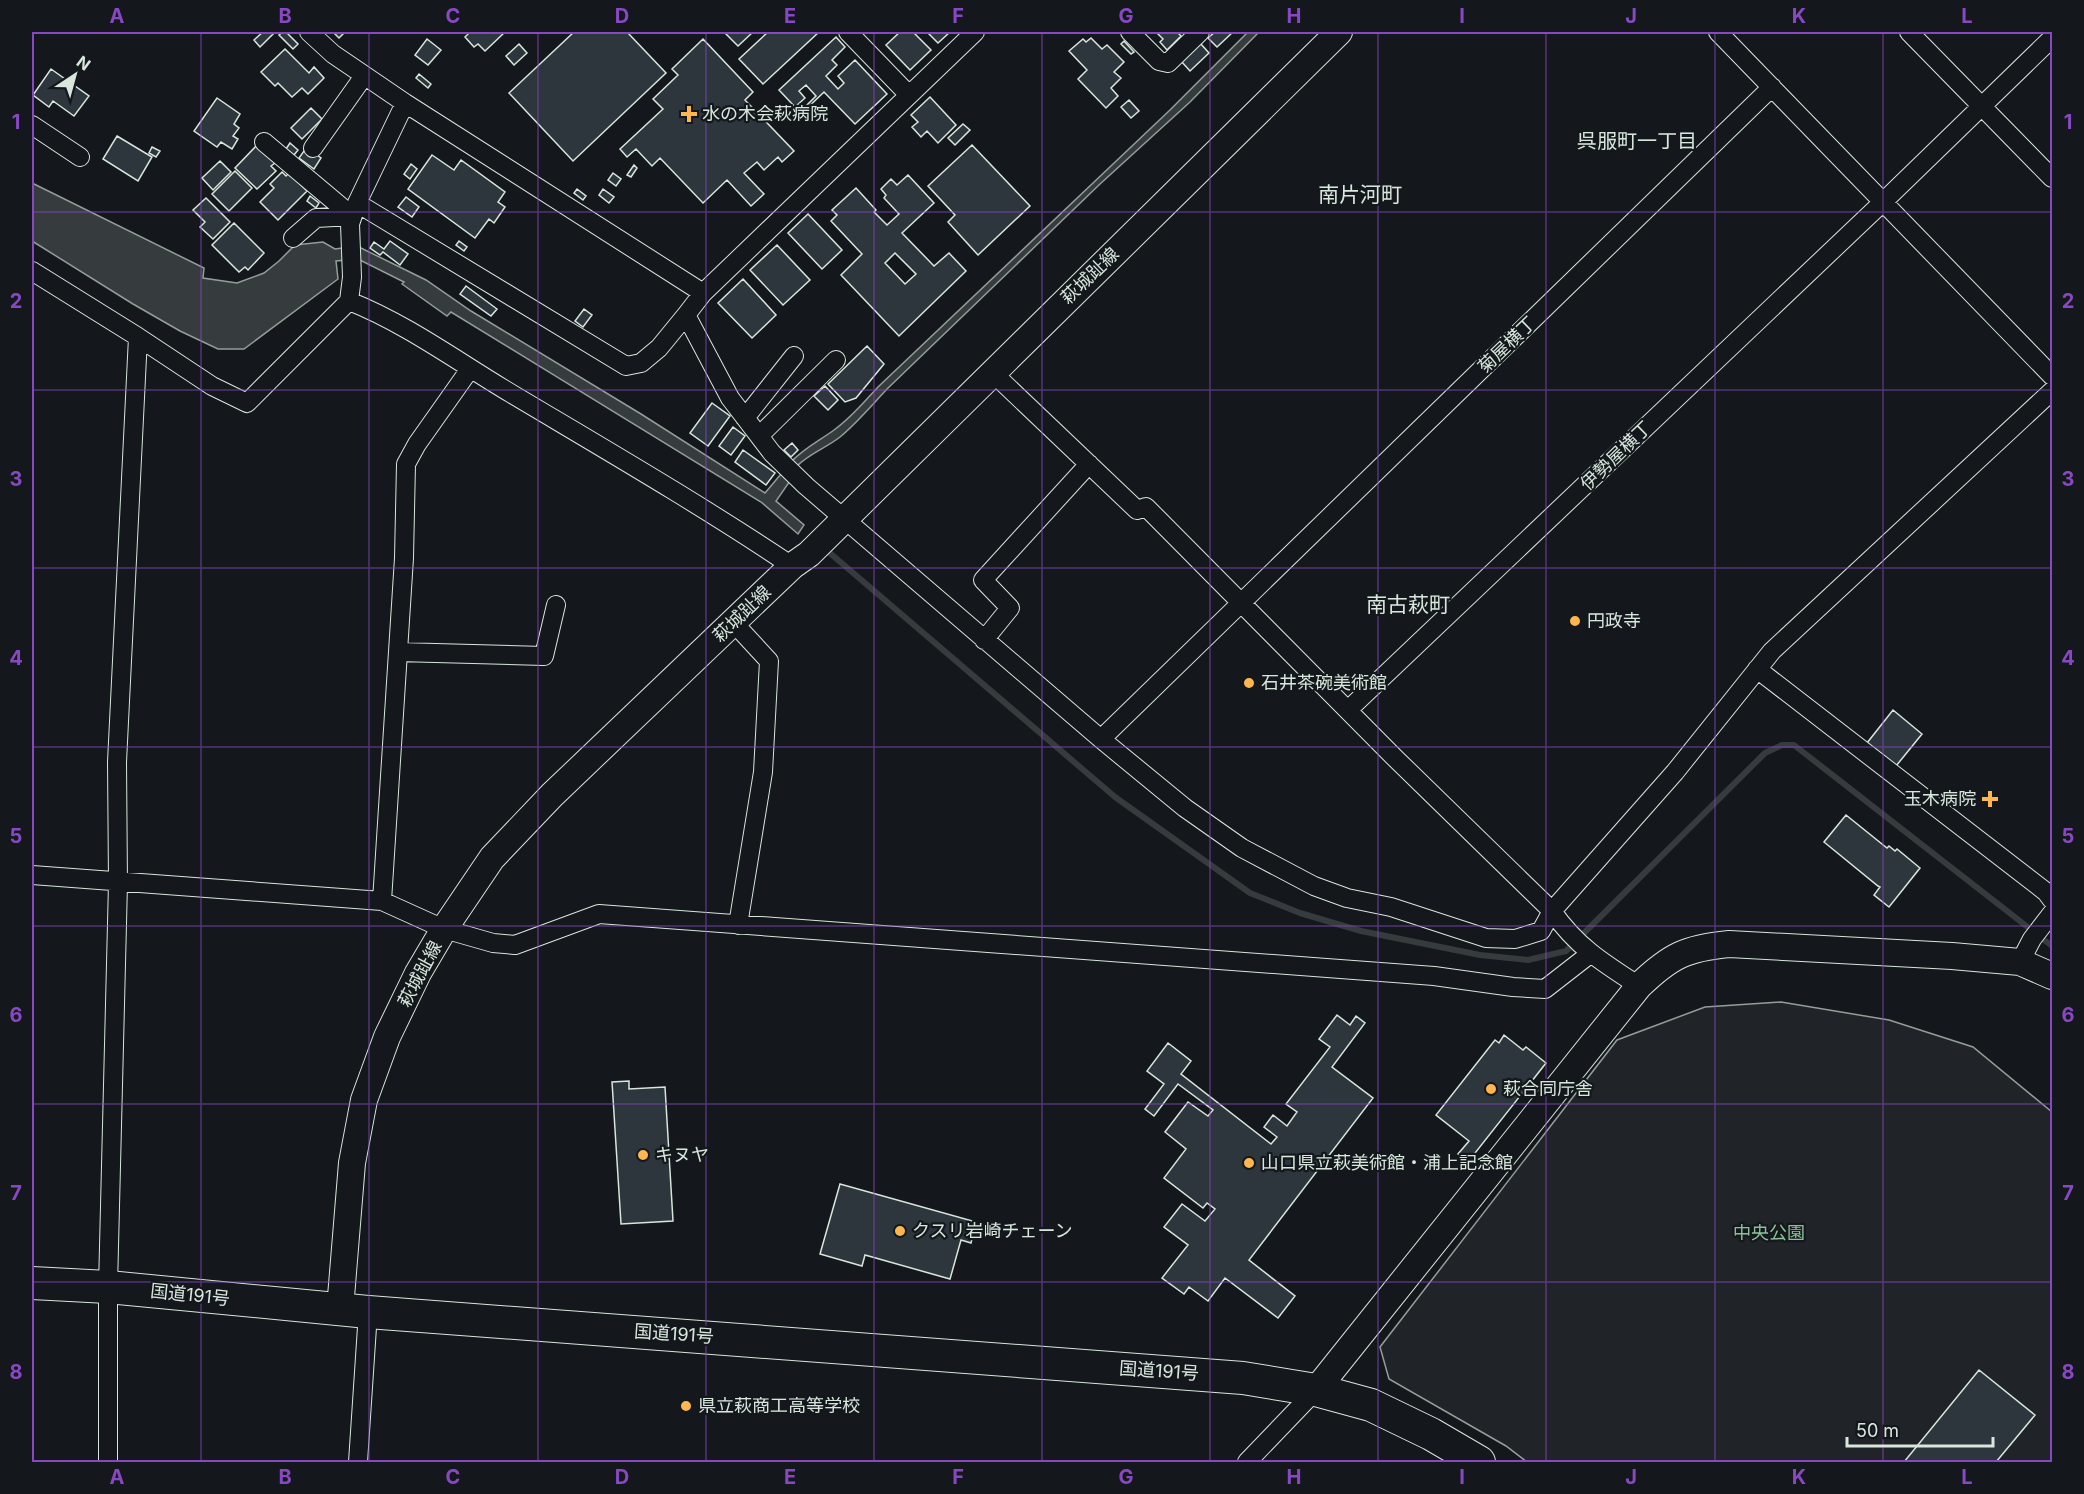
<svg xmlns="http://www.w3.org/2000/svg" width="2084" height="1494" font-family="Inter,'Noto Sans JP',sans-serif">
<rect width="100%" height="100%" fill="#14181c"/>
<path fill="#202428" stroke="#939e99" stroke-width="1.5" d="M1781 1002 1889 1020 1973 1047 2052 1112V1462H1527L1506 1446 1389 1379 1380 1347 1617 1040 1705 1007Z"/>
<path fill="#363b3e" stroke="#939e99" stroke-width="1.5" d="M1248 32H1259L1190 102 1100 184 887 389C872 405 857 423 840 437 826 448 810 453 797 466L791 462C804 448 819 441 834 430 851 418 864 402 878 387L1170 110Z
M32 183 204 268 203 278 237 283 264 273 279 261 295 245 323 242 335 249 357 246 426 280 471 311 641 414 765 493 781 474 790 481 776 501 804 525 798 534 761 502 451 312 447 316 402 284 404 282 358 259 336 261 338 279 244 349H218L180 331 133 304 32 241Z"/>
<g fill="none" stroke-linecap="round" stroke-linejoin="round">
<path stroke="#363b3e" stroke-width="6" d="M824 548 1115 797 1250 893 1300 913 1361 931 1480 955 1528 960 1566 951 1765 753 1782 745H1794L2052 946"/>
</g>
<path fill="#2c363c" stroke="#d8e6dc" stroke-width="1.5" fill-rule="evenodd" d="M263 32H270L273 34 260 47 254 40Z
M283 32H286L298 44 293 49 279 35Z
M333 32H345L339 38Z
M466 32H505L485 51 478 44 474 47 465 37 468 34Z
M574 32H627L666 73 573 161 509 93Z
M724 32H753L738 46Z
M768 32H819L763 84 739 59Z
M900 32H913L931 50 910 70 886 45Z
M927 32H950L938 43Z
M1156 32H1177L1181 36 1167 50 1160 42 1163 39Z
M1215 32H1233L1217 47 1208 38Z
M836 37 845 47 832 60 837 65 826 76 838 89 844 83 838 76 855 60 887 94 855 124 824 92 800 115 799 113 816 96 806 85 799 91 805 98 795 107 779 90Z
M1091 38 1102 49 1107 45 1124 62 1114 72 1121 78 1111 88 1118 96 1106 108 1078 79 1087 70 1069 51 1083 39 1086 42Z
M427 39 441 50 428 65 415 55Z
M703 39 753 92 745 100 794 151 782 162 778 157 764 170 757 162 744 173 764 194 751 206 727 180 703 203 660 158 652 166 636 149 627 157 620 149 663 109 653 99 678 75 672 69Z
M1124 41 1134 52 1131 54 1121 44Z
M1200 43 1209 53 1190 71 1181 61Z
M519 44 527 53 514 65 506 56Z
M285 49 309 73 314 67 324 78 308 94 302 88 292 97 278 83 275 86 261 72Z
M51 69 89 96 74 116 53 101 49 107 33 95Z
M419 74 431 84 428 88 416 78Z
M930 97 956 125 938 143 927 131 921 137 912 127 918 122 911 115Z
M217 98 240 114 234 124 239 128 233 136 238 139 232 149 221 142 217 147 194 131Z
M1129 100 1139 111 1131 118 1121 107Z
M311 108 322 119 302 139 291 128Z
M963 124 970 130 955 145 948 138Z
M117 136 152 157 138 181 103 159Z
M290 143 298 150 294 155 286 149Z
M257 145 275 163 271 166 276 171 257 189 235 168Z
M972 145 1030 206 978 255 948 222 955 215 928 186Z
M152 147 160 151 156 157 149 153Z
M304 151 310 155 313 152 321 158 314 169 299 158Z
M432 155 454 170 461 160 505 192 498 202 505 207 494 223 489 219 475 238 408 189Z
M220 161 231 172 213 190 202 178Z
M411 164 417 169 410 179 404 174Z
M634 165 637 168 631 177 627 175Z
M235 171 252 188 229 211 212 194Z
M282 172 286 176 289 173 307 191 278 220 260 202 274 188 270 184Z
M613 173 621 179 616 186 608 180Z
M908 175 934 203 902 233 934 266 949 253 966 271 899 336 841 275 862 254 831 221 837 215 832 210 856 188 876 210 874 212 887 225 899 214 884 198 886 195 881 189 891 179 897 185ZM895 253 916 274 905 284 885 263Z
M577 189 586 196 583 200 574 193Z
M603 189 614 197 609 203 599 195Z
M310 196 319 203 316 208 307 201Z
M406 197 419 207 412 217 398 207Z
M206 198 230 222 213 239 200 227 205 222 193 210Z
M808 214 842 250 822 269 788 233Z
M234 223 264 253 248 270 245 267 239 272 212 245Z
M390 241 408 254 400 265 383 252 380 255 370 248 374 242 384 249Z
M459 241 467 247 464 251 456 245Z
M777 245 810 280 783 305 750 270Z
M743 279 776 315 752 338 718 303Z
M466 286 497 309 491 316 460 294Z
M584 309 592 315 583 327 575 321Z
M867 346 884 364 856 398 845 402 828 384Z
M825 386 838 400 828 410 814 396Z
M712 403 730 416 708 446 690 433Z
M733 427 745 436 731 455 719 446Z
M792 443 798 450 791 457 784 450Z
M743 450 775 473 766 485 735 462Z
M1893 710 1922 734 1896 766 1867 743Z
M1846 815 1887 848 1889 846 1895 851 1897 849 1920 868 1889 907 1874 895 1880 887 1878 886 1824 842Z
M1337 1015 1350 1025 1356 1016 1365 1023 1332 1067 1373 1098 1249 1260 1295 1296 1278 1318 1225 1278 1208 1301 1189 1287 1184 1294 1162 1278 1188 1245 1164 1227 1182 1204 1205 1221 1215 1209 1207 1203 1203 1208 1164 1178 1186 1149 1165 1132 1188 1102 1208 1116 1213 1110 1178 1084 1154 1116 1145 1109 1164 1084 1147 1071 1168 1043 1191 1061 1181 1074 1271 1144 1277 1137 1264 1127 1273 1115 1287 1126 1297 1112 1286 1104 1330 1047 1319 1039Z
M1504 1035 1523 1050 1526 1047 1546 1063 1468 1162 1458 1154 1469 1141 1436 1115 1495 1040 1499 1043Z
M629 1081V1089L665 1087 673 1221 621 1224 612 1082Z
M840 1184 976 1222 971 1243 961 1240 950 1279 865 1255 862 1266 820 1254Z
M1979 1370 2035 1415 1996 1462H1904Z"/>
<g fill="none" stroke-linecap="round" stroke-linejoin="round">
<g stroke="#d8e6dc" stroke-width="20">
<path id="street" d="M309 32 333 54 405 103 703 293
M848 32 909 95
M975 32 703 293 686 315 730 398 772 453 806 486 1101 739 1185 808 1242 848 1314 886 1347 898 1391 907 1486 938 1515 939 1541 931 1552 911 1675 772 1772 651 2052 391
M1130 32 1159 61 1168 63 1200 32
M1718 32 2052 376
M1909 32 2052 178
M32 125 80 157
M264 142 352 216
M313 148 364 76
M357 203 626 366 641 363 659 348 686 315
M293 238 316 218 352 216
M32 271 138 337 212 386 247 403 349 301 352 277 350 224 357 203 405 103
M349 301C407 324 458 362 512 394 606 450 701 505 792 566
M992 372 1137 510 1146 507 1396 759 1552 911C1576 946 1603 963 1639 986
M745 418 794 356
M759 436 836 360
M733 622 769 661 763 772 738 925
M984 640 1010 608 983 580 1089 464
M398 652 544 656 556 605
M1757 669 2046 892 2052 900
M1348 710 1884 201 2052 38
M1101 739 1772 87
M32 875 382 901 444 929 493 943 515 945 599 914 1434 976 1513 987 1545 989 1590 954
M382 901 404 558 406 464 417 444 470 369
M2020 962 2032 939 2052 913
M108 1462V1287L118 883 117 762 138 337
M358 1462 368 1312
M1247 1462 1316 1390"/>
</g>
<g stroke="#d8e6dc" stroke-width="28">
<path id="secondary" d="M340 1309 352 1163 364 1100 387 1037 418 973 444 929 492 858 552 795 792 566 809 554 1339 32
M1316 1390 1639 986C1670 956 1686 948 1729 944L1952 956 2020 962 2052 976"/>
</g>
<g stroke="#d8e6dc" stroke-width="34">
<path id="highway" d="M32 1283 108 1287 368 1312 1243 1378 1316 1390 1371 1405 1431 1434 1479 1462"/>
</g>
<use href="#street" stroke="#14181c" stroke-width="18"/>
<use href="#secondary" stroke="#14181c" stroke-width="26"/>
<use href="#highway" stroke="#14181c" stroke-width="32"/>
</g>
<path fill="none" stroke="#8948c3" stroke-width="1.5" stroke-opacity="0.55" d="M201 32V1462M369 32V1462M538 32V1462M706 32V1462M874 32V1462M1042 32V1462M1210 32V1462M1378 32V1462M1546 32V1462M1715 32V1462M1883 32V1462M32 212H2052M32 390H2052M32 568H2052M32 747H2052M32 926H2052M32 1104H2052M32 1282H2052"/>
<g fill="#ffb74d" stroke="#14181c" stroke-width="2">
<path d="M686 105h6v6h6v6h-6v6h-6v-6h-6v-6h6z"/>
<circle cx="1575" cy="621" r="6"/>
<circle cx="1249" cy="683" r="6"/>
<path d="M1987 790h6v6h6v6h-6v6h-6v-6h-6v-6h6z"/>
<circle cx="1491" cy="1089" r="6"/>
<circle cx="643" cy="1155" r="6"/>
<circle cx="1249" cy="1163" r="6"/>
<circle cx="900" cy="1231" r="6"/>
<circle cx="686" cy="1406" r="6"/>
</g>
<g text-anchor="middle" stroke-width="4.5" stroke-linejoin="round" paint-order="stroke">
<g font-size="18" fill="#d8e6dc" stroke="#14181c" text-anchor="start">
<text x="702" y="120">水の木会萩病院</text>
<text x="1587" y="627">円政寺</text>
<text x="1261" y="689">石井茶碗美術館</text>
<text x="1976" y="805" text-anchor="end">玉木病院</text>
<text x="1503" y="1095">萩合同庁舎</text>
<text x="655" y="1161">キヌヤ</text>
<text x="1261" y="1169">山口県立萩美術館・浦上記念館</text>
<text x="912" y="1237">クスリ岩崎チェーン</text>
<text x="698" y="1412">県立萩商工高等学校</text>
</g>
<g font-size="18" fill="#d8e6dc" stroke="#14181c">
<text transform="translate(1090 276) rotate(-44)" y="6">萩城趾線</text>
<text transform="translate(1507 345) rotate(-44)" y="6">菊屋横丁</text>
<text transform="translate(1616 456) rotate(-44)" y="6">伊勢屋横丁</text>
<text transform="translate(742 614) rotate(-44)" y="6">萩城趾線</text>
<text transform="translate(420 974) rotate(-62)" y="6">萩城趾線</text>
<text transform="translate(190 1295) rotate(6)" y="6">国道191号</text>
<text transform="translate(674 1334) rotate(4)" y="6">国道191号</text>
<text transform="translate(1159 1371) rotate(4)" y="6">国道191号</text>
</g>
<g font-size="18" fill="#8ac095" stroke="#14181c">
<text x="1769" y="1239">中央公園</text>
</g>
<g font-size="20" fill="#d8e6dc" stroke="#14181c">
<text x="1637" y="148">呉服町一丁目</text>
</g>
<g font-size="21" fill="#d8e6dc" stroke="#14181c">
<text x="1360" y="202">南片河町</text>
<text x="1408" y="612">南古萩町</text>
</g>
</g>
<rect width="2084" height="1494" fill="none" stroke="#14181c" stroke-width="66"/>
<g transform="translate(75 75) rotate(36)" stroke="#14181c" stroke-width="4.5" paint-order="stroke">
<path d="M0-4.5L10 22L0 15L-10 22Z" fill="#d8e6dc"/>
<text y="-9" font-size="16" font-weight="bold" text-anchor="middle" fill="#d8e6dc">N</text>
</g>
<path d="M1847 1437v9h146v-9" fill="none" stroke="#d8e6dc" stroke-width="3"/>
<text x="1856" y="1437" font-size="18" fill="#d8e6dc" stroke="#14181c" stroke-width="4.5" paint-order="stroke">50 m</text>
<rect x="33" y="33" width="2018" height="1428" fill="none" stroke="#8948c3" stroke-width="2"/>
<g font-size="20" text-anchor="middle" font-weight="bold" fill="#8948c3">
<text x="117" y="23">A</text>
<text x="285" y="23">B</text>
<text x="453" y="23">C</text>
<text x="622" y="23">D</text>
<text x="790" y="23">E</text>
<text x="958" y="23">F</text>
<text x="1126" y="23">G</text>
<text x="1294" y="23">H</text>
<text x="1462" y="23">I</text>
<text x="1631" y="23">J</text>
<text x="1799" y="23">K</text>
<text x="1967" y="23">L</text>
<text x="16" y="129">1</text>
<text x="2068" y="129">1</text>
<text x="16" y="308">2</text>
<text x="2068" y="308">2</text>
<text x="16" y="486">3</text>
<text x="2068" y="486">3</text>
<text x="16" y="665">4</text>
<text x="2068" y="665">4</text>
<text x="16" y="843">5</text>
<text x="2068" y="843">5</text>
<text x="16" y="1022">6</text>
<text x="2068" y="1022">6</text>
<text x="16" y="1200">7</text>
<text x="2068" y="1200">7</text>
<text x="16" y="1379">8</text>
<text x="2068" y="1379">8</text>
<text x="117" y="1484">A</text>
<text x="285" y="1484">B</text>
<text x="453" y="1484">C</text>
<text x="622" y="1484">D</text>
<text x="790" y="1484">E</text>
<text x="958" y="1484">F</text>
<text x="1126" y="1484">G</text>
<text x="1294" y="1484">H</text>
<text x="1462" y="1484">I</text>
<text x="1631" y="1484">J</text>
<text x="1799" y="1484">K</text>
<text x="1967" y="1484">L</text>
</g>
</svg>
